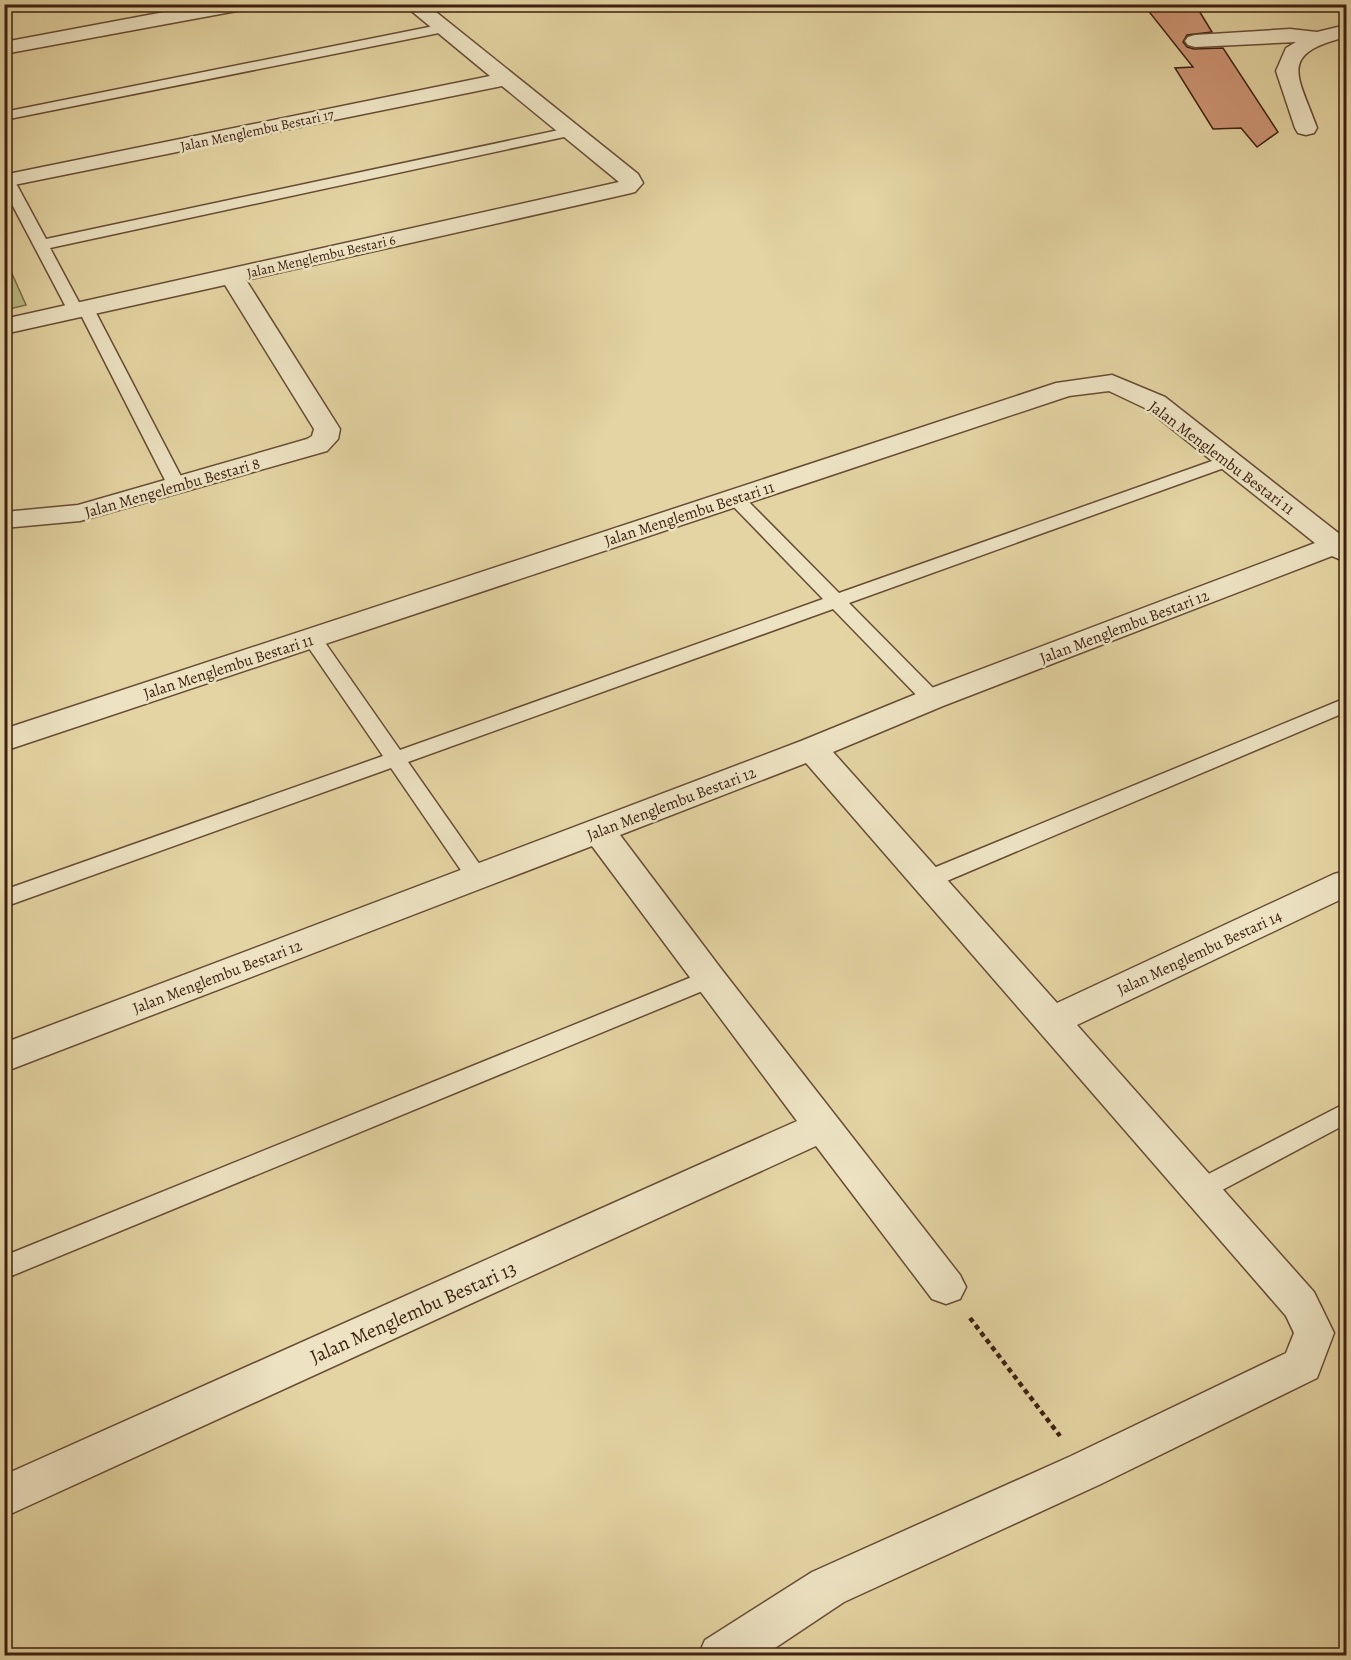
<svg xmlns="http://www.w3.org/2000/svg" width="1351" height="1660" font-family="Alegreya,serif">
<rect width="100%" height="100%" fill="#e4d4a3"/>
<filter id="stains"><feTurbulence type="fractalNoise" baseFrequency=".00333" numOctaves="4"/><feColorMatrix values="0 0 0 0 .2 0 0 0 0 .09 0 0 0 0 .02 0 0 0 .5 -.17"/></filter>
<radialGradient id="worn" r=".72"><stop offset=".6" stop-color="#630" stop-opacity="0"/><stop offset="1" stop-color="#630" stop-opacity=".3"/></radialGradient>
<path fill="#b9bb82" stroke="#7b6d49" stroke-width="1.5" d="M5 258 26 305 5 310H4Z"/>
<path fill="#cf9676" stroke="#3d1f10" stroke-width="1.5" d="M1143 4H1195L1212 32 1187 35 1183 42 1187 47 1194 49 1223 48 1278 132 1257 147 1241 128 1213 129 1175 68 1193 67Z"/>
<g fill="none" stroke-linecap="round" stroke-linejoin="round">
<g stroke="#674c35" stroke-width="3">
<path id="lane" d="M444 24 449 25 450 28 449 31 4 120V112Z
M573 127 578 128 580 131 578 134 50 248 81 306H92L94 309 186 486 183 490H171L168 486 81 315 70 314 68 311 4 189V170L11 174 46 239Z
M1229 455 1235 456 1238 460 1235 464 849 603 939 694 942 699 939 704 932 706 925 704 833 609 408 762 485 872 488 877 485 882 477 885 469 882 391 768 4 907V890L383 756 302 638 305 634H319L400 750 823 599 729 502 726 498 729 494H741L839 593Z
M1346 698V712L935 886 927 888 919 886 916 880 919 874Z
M709 970 717 973 720 979 717 985 4 1279V1256Z
M1346 1103V1124L1209 1197 1200 1200 1191 1197 1188 1190 1191 1183Z"/>
</g>
<g stroke="#674c35" stroke-width="3">
<path id="street" d="M207 4H252L249 8 242 10 4 54V42Z
M403 4H426L638 174 643 183 635 192 627 194 246 280 340 429 338 439 327 451 80 521 4 528V512L78 505 307 439 312 436 314 429 225 285 4 334V319L619 182 502 86 4 187V175L8 174 490 76Z
M1346 25V37C1277 54 1298 75 1317 128L1314 133 1306 135 1298 133 1295 128 1276 71 1286 48 1296 42 1195 47 1188 45 1185 41 1188 37 1195 35 1290 29 1317 32Z
M1112 375 1165 397 1346 539V562L1332 556 943 706 833 752 1057 1003 1334 874 1346 871V897L1077 1025 1314 1292 1334 1333 1317 1378 1101 1484 844 1602 763 1656H698L705 1640 812 1572 1071 1456 1286 1353 1294 1333 1286 1316 806 763 620 835 722 970 960 1275 966 1287 960 1299 946 1304 932 1299 816 1146 4 1517V1475L797 1121 592 846 4 1072V1043L801 741 921 692 1315 543 1147 409 1109 391 1069 396 4 751V729L1056 383Z"/>
</g>
<path stroke="#3d1f10" stroke-width="4.5" stroke-dasharray="5 4" stroke-linecap="butt" d="M970 1318 1060 1436"/>
<use href="#lane" fill="#ede3c3" fill-rule="evenodd"/>
<use href="#street" fill="#ede3c3" fill-rule="evenodd"/>
</g>
<g text-anchor="middle" stroke-width="5" stroke-linejoin="round" paint-order="stroke">
<g font-size="14" fill="#3d1f10" stroke="#ede3c3">
<text transform="translate(257 130) rotate(-12)" y="5">Jalan Menglembu Bestari 17</text>
<text transform="translate(321 256) rotate(-13)" y="5">Jalan Menglembu Bestari 6</text>
</g>
<g font-size="16" fill="#3d1f10" stroke="#ede3c3">
<text transform="translate(1222 457) rotate(37)" y="6">Jalan Menglembu Bestari 11</text>
<text transform="translate(172 487) rotate(-16)" y="6">Jalan Mengelembu Bestari 8</text>
<text transform="translate(689 513) rotate(-18)" y="6">Jalan Menglembu Bestari 11</text>
<text transform="translate(1124 626) rotate(-21)" y="6">Jalan Menglembu Bestari 12</text>
<text transform="translate(228 666) rotate(-18)" y="6">Jalan Menglembu Bestari 11</text>
<text transform="translate(671 803) rotate(-21)" y="6">Jalan Menglembu Bestari 12</text>
<text transform="translate(1199 952) rotate(-25)" y="6">Jalan Menglembu Bestari 14</text>
<text transform="translate(217 976) rotate(-21)" y="6">Jalan Menglembu Bestari 12</text>
</g>
<g font-size="20" fill="#3d1f10" stroke="#ede3c3">
<text transform="translate(413 1312) rotate(-24)" y="7">Jalan Menglembu Bestari 13</text>
</g>
</g>
<rect width="1351" height="1660" fill="none" stroke="#e4d4a3" stroke-width="24"/>
<rect x="6" y="6" width="1339" height="1648" fill="none" stroke="#3d1f10" stroke-width="3"/>
<rect x="12" y="12" width="1327" height="1636" fill="none" stroke="#3d1f10" stroke-width="1.5"/>
<rect width="100%" height="100%" filter="url(#stains)"/>
<rect width="100%" height="100%" fill="url(#worn)"/>
</svg>
